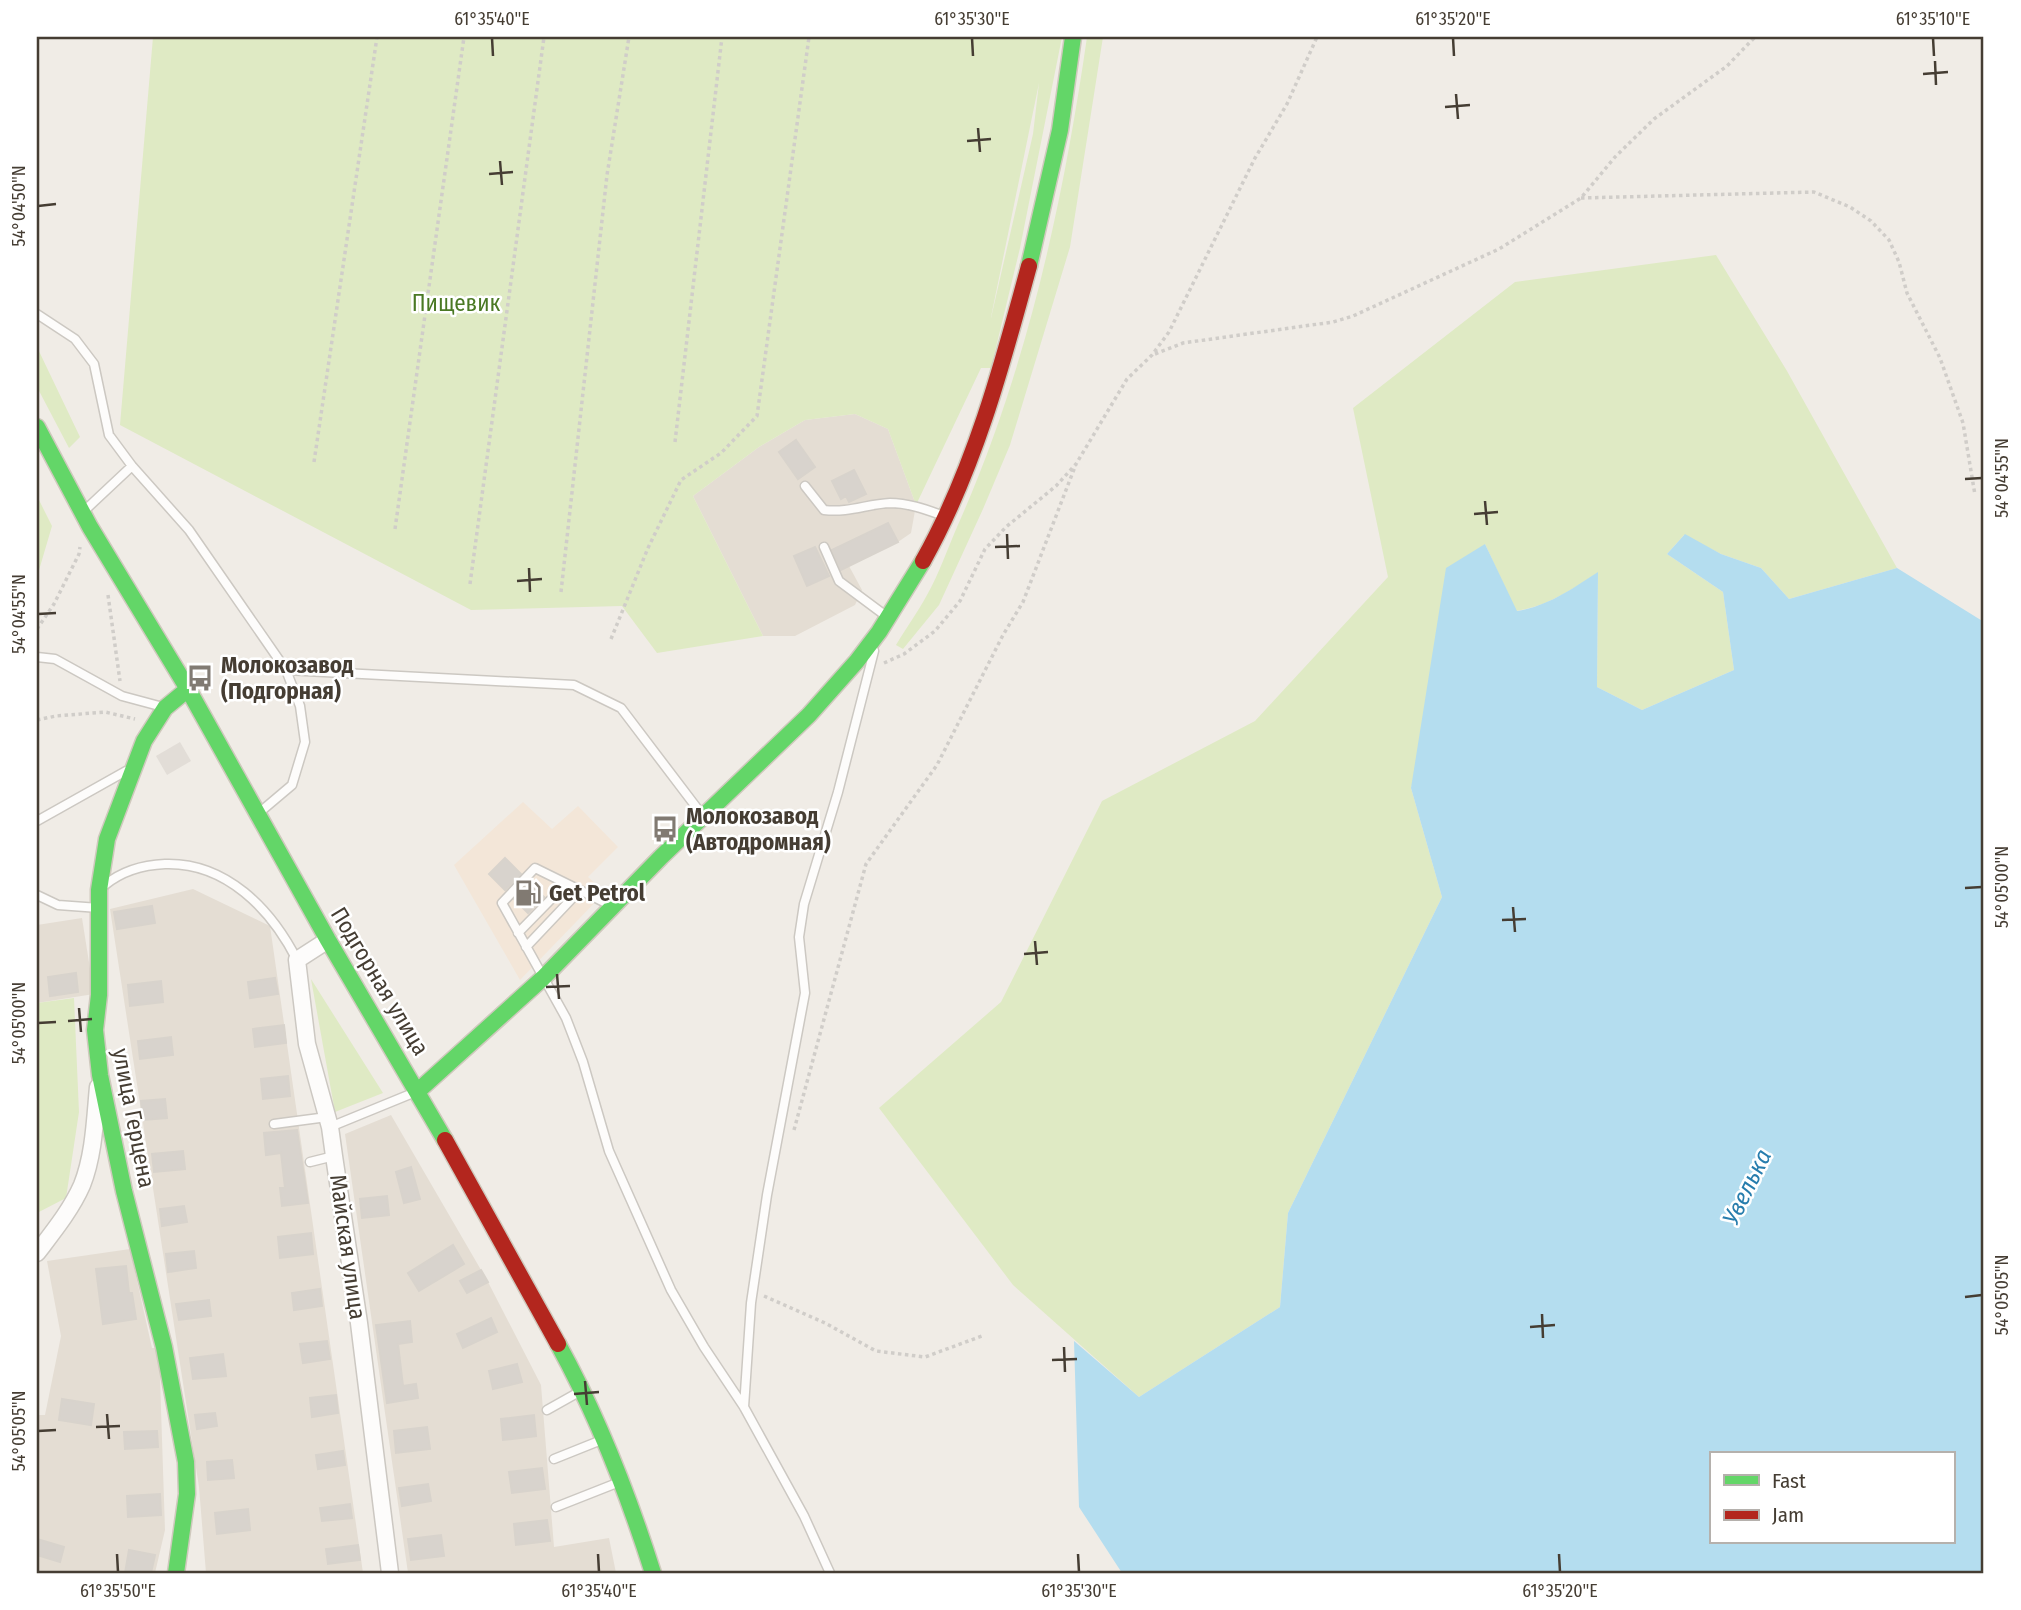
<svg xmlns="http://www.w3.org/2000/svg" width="2021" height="1610" font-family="'Fira Sans Condensed',sans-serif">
<rect width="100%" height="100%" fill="#f0ece6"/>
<path fill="#e4ddd3" d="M855 414 888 429 916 505 911 533 898 542 849 566 862 590 855 605 795 636H763L693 496 759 447 805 420Z
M193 889 270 926 363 1573H206L199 1487 110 909Z
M82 918 94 994 37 1003V925Z
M391 1115 488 1282 541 1385 554 1547 609 1538 616 1573H408L345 1134Z
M130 1249 152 1348H159L165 1530 155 1573H37V1427L39 1415H45L61 1336 47 1261Z"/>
<path fill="#f3e6d8" d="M523 802 552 829 578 806 618 847 588 877 605 892 520 980 454 865Z"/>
<path fill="#e2ddd7" d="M180 742 191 761 167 775 156 756Z"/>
<path fill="#dfeac4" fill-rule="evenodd" d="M153 37H1062L1020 248 991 368H981L916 505 888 429 855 414 805 420 759 447 693 496 763 636 657 653 622 606 471 610 120 425ZM1039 83 1033 134 991 318V317Z
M1087 37H1103L1070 247 1010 445 983 509 939 605 903 649 896 645C906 628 918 612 927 595 939 574 947 550 957 527 1026 373 1063 204 1087 37Z
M1716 255 1787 371 1897 568 1789 599 1761 568 1721 554 1684 535 1667 554 1723 592 1734 670 1642 710 1597 687 1598 573C1570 590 1549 606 1516 611L1485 544 1411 788 1442 897 1288 1213 1280 1307 1139 1397 1013 1285 879 1108 1001 1002 1102 801 1255 721 1388 577 1353 408 1515 282Z
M37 347 80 437 69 448 37 387Z
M38 498 52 526 37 577V499Z
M311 979 383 1093 335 1112Z
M74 998 79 1112 66 1198 37 1213V1003Z"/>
<path fill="#b4ddef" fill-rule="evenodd" d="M1685 534 1721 554 1761 568 1789 599 1897 568 1984 622V1573H1122L1079 1507 1074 1341 1139 1397 1280 1307 1288 1213 1442 897 1411 788 1446 568 1485 544 1517 611C1548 606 1572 589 1598 572L1597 687 1642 710 1734 670 1723 592 1667 554ZM1711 1454H1953V1542H1711Z"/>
<path fill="#d8d3cd" stroke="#d8d3cc" stroke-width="2" d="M796 440 815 467 798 479 779 452Z
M854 470 866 494 849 502 846 496 841 499 832 481Z
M888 523 898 542 841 570 832 550Z
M815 547 829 576 807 586 794 556Z
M505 858 521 874 505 890 489 874Z
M530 883 544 897 528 913 514 899Z
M152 906 155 923 117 929 114 912Z
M76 973 78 992 50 996 48 977Z
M275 978 278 994 250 998 248 982Z
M161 981 163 1002 130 1006 128 985Z
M284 1025 286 1043 255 1047 253 1029Z
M171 1037 173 1055 140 1059 138 1041Z
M288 1076 290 1096 263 1099 261 1079Z
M165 1099 167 1118 143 1120 141 1101Z
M297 1130 308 1203 282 1206 280 1188H285L281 1153 266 1155 264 1133Z
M183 1151 185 1169 154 1172 152 1154Z
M411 1167 420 1199 404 1203 396 1172Z
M387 1196 389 1215 362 1218 360 1199Z
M184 1206 187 1222 162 1226 160 1209Z
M311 1233 313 1254 280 1258 278 1237Z
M453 1245 464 1264 419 1291 408 1273Z
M194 1251 196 1268 168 1272 166 1254Z
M126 1266 129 1293H132L136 1319 103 1324 96 1269Z
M481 1270 488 1282 467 1293 460 1281Z
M320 1289 322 1306 294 1310 292 1293Z
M209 1300 211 1316 179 1320 176 1304Z
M491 1318 497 1332 463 1348 457 1334Z
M410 1321 412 1342 398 1344 403 1386 416 1384 418 1398 387 1403 376 1325Z
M327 1341 330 1359 303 1363 300 1344Z
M223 1354 226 1376 193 1379 190 1358Z
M517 1364 522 1382 493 1389 489 1371Z
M336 1395 338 1413 312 1417 310 1398Z
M62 1399 94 1404 91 1425 59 1420Z
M215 1413 217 1426 197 1429 195 1415Z
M534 1415 536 1436 503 1440 501 1419Z
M427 1427 430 1449 396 1453 394 1431Z
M157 1431 158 1447 125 1449 124 1432Z
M343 1451 345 1465 318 1469 316 1455Z
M232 1460 234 1478 208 1480 207 1462Z
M542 1468 545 1489 512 1493 509 1472Z
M428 1484 431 1501 402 1506 399 1488Z
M160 1494 161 1515 128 1517 127 1496Z
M350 1504 352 1518 322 1521 320 1508Z
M248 1509 250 1530 217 1534 215 1513Z
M547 1520 550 1541 516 1545 514 1524Z
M441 1535 444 1556 411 1560 408 1539Z
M37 1539 64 1547 60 1562 37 1555Z
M358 1545 360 1560 328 1564 326 1549Z
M129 1550 155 1555 151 1573H125Z"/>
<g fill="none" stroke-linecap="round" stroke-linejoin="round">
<g stroke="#ccc8c2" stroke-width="11">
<path id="lane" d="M37 314 75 339 94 364 109 435 132 466 189 530 286 670 300 706 305 742 292 785 260 812
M805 486 824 510C849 513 867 504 890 503 909 503 927 510 944 516
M83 512 132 466
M824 547 839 581 886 616
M37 657 55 659 122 696 163 707
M286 670 574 685 621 708 703 816
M37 821 126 771
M105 885C122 871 142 865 165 864 226 862 271 909 297 960
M37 895 58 905 99 908
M612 906 535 868 502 903 566 1018 583 1062 609 1151 671 1290 704 1347 744 1407 804 1516 830 1573
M518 933 566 884
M526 947 580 890
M274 1124 327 1117
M330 1127 418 1091
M310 1162 334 1156
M744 1407 751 1303 767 1195 805 993 799 937 804 904 838 792 874 651
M547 1410 579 1392
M554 1459 604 1439
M556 1507 622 1481"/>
</g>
<g stroke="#ccc8c2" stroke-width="19">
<path id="street" d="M328 940 297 960 307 1044 330 1127 334 1156 359 1323 390 1573
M37 1253C53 1232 71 1210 82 1185 94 1155 95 1119 98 1087"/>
</g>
<g stroke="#cfc9bd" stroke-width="19">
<path id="fast" d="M1029 266 1060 130 1073 37
M37 427 90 527 188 689 328 940 445 1140
M418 1091 543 978 661 857 809 715 857 661 879 632 923 561
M558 1344C598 1417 628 1494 653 1573
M176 1573 187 1494 186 1462 164 1347 124 1191 100 1075 95 1030 99 995V890L107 839 144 741 165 708 188 689"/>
</g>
<g stroke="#cfc9bd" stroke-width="19">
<path id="jam" d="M923 561C974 470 1002 366 1029 266
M445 1140 558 1344"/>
</g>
<path stroke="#d0cdc9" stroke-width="3.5" stroke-dasharray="3.5 3.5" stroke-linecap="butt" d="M1581 198 1814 192 1850 207 1871 221 1889 240 1899 262 1907 293 1940 358 1963 423 1975 495
M1155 354 1183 343 1333 322 1353 316 1499 249 1581 198 1615 157 1654 119 1727 66 1755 37
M675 442 722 37
M314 462 377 37
M395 529 464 37
M470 584 544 37
M561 592 607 175 629 37
M108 595 120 681
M37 629 54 604 79 554 80 547
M611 639 648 548 681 480 721 453 757 416 809 37
M884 663 904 654 935 631 960 601 985 549 1006 527 1056 486 1076 464 1127 379 1152 355 1169 332 1255 158 1287 104 1317 37
M37 720 56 716 105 712 135 719
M794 1130 866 864 937 765 1003 635 1023 602 1076 464
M764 1296 825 1323 876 1351 925 1357 982 1336"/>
<use href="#lane" stroke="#fdfcfb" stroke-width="8"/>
<use href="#street" stroke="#fdfcfb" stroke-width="16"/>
<use href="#fast" stroke="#63d668" stroke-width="16"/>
<use href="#jam" stroke="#b3261e" stroke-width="16"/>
</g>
<path fill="none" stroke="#453d33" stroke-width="2.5" d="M492 38 493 56M972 38 973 56M1453 38 1454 56M1933 38 1934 56M1935 61 1936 85M1923 74 1948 72M1456 94 1458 119M1445 107 1470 105M978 128 980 152M967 141 991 139M500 161 502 185M489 174 513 172M38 206 56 204M1965 479 1982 478M1485 501 1487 525M1474 514 1498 512M1007 534 1008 559M995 547 1020 546M529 568 530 592M517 581 542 579M38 614 56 613M1965 888 1982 887M1513 907 1515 932M1502 920 1526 919M1035 941 1037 965M1024 954 1048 952M557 974 559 999M546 987 570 986M79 1008 81 1032M68 1021 92 1019M38 1023 56 1022M1965 1297 1982 1295M1542 1314 1543 1338M1530 1327 1555 1325M1064 1347 1065 1372M1052 1360 1077 1359M585 1381 587 1405M574 1394 599 1392M107 1414 109 1439M96 1427 120 1426M38 1431 56 1430M117 1554 118 1572M598 1554 599 1572M1078 1554 1079 1572M1559 1554 1560 1572"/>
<defs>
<g id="bus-bare" transform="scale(2.1)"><path d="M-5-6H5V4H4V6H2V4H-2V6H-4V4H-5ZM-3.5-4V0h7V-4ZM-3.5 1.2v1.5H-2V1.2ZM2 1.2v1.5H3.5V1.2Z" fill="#817a72" stroke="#fff" stroke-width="2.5" paint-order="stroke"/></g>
<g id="fuel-bare" transform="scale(2.1)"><path d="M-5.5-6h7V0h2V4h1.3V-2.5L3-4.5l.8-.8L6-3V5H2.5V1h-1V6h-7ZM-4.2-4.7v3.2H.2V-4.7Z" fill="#817a72" stroke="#fff" stroke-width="2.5" paint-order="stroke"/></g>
</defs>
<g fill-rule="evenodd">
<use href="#bus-bare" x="200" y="678"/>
<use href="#bus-bare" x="665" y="829"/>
<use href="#fuel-bare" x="528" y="893"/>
</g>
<g text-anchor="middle" stroke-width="5" stroke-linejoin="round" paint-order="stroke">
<g font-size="23" fill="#4a7924" stroke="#fff">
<text x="456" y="311">Пищевик</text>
</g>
<g font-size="23" font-weight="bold" fill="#453d33" stroke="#fff" text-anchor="start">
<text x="221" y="673">Молокозавод<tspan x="221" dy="26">(Подгорная)</tspan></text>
<text x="686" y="824">Молокозавод<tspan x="686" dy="26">(Автодромная)</tspan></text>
<text x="549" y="901">Get Petrol</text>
</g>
<g font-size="23" fill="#453d33" stroke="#fff">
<text transform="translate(380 981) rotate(59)" y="8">Подгорная улица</text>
<text transform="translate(134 1118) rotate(79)" y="8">улица Герцена</text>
<text transform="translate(348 1247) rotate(82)" y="8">Майская улица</text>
</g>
<g font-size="24" font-style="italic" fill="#277dad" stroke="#fff">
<text transform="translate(1747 1187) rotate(-64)" y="8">Увелька</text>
</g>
</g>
<rect width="2021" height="1610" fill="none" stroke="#ffffff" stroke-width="77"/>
<rect x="1710" y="1452" width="245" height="91" fill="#ffffff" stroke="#b5b1ad" stroke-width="2"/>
<rect x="1724" y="1475" width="35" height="10" fill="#63d668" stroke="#b5b1ad" stroke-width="2"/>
<text x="1772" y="1488" font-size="21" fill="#453d33">Fast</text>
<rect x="1724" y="1510" width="35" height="10" fill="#b3261e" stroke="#b5b1ad" stroke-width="2"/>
<text x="1772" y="1522" font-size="21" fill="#453d33">Jam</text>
<rect x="38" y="38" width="1944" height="1534" fill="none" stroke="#453d33" stroke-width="2.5"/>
<g font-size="18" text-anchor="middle" fill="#453d33">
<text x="492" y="25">61°35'40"E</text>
<text x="972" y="25">61°35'30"E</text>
<text x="1453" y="25">61°35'20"E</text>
<text x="1933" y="25">61°35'10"E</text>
<text transform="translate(19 206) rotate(-90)" y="6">54°04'50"N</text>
<text transform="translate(2002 478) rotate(-90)" y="6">54°04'55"N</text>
<text transform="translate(19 614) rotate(-90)" y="6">54°04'55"N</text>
<text transform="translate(2002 887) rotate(-90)" y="6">54°05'00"N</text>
<text transform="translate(19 1023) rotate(-90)" y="6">54°05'00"N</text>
<text transform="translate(2002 1295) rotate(-90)" y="6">54°05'05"N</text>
<text transform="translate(19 1431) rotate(-90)" y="6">54°05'05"N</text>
<text x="118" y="1597">61°35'50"E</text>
<text x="599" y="1597">61°35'40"E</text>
<text x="1079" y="1597">61°35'30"E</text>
<text x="1560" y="1597">61°35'20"E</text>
</g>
</svg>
